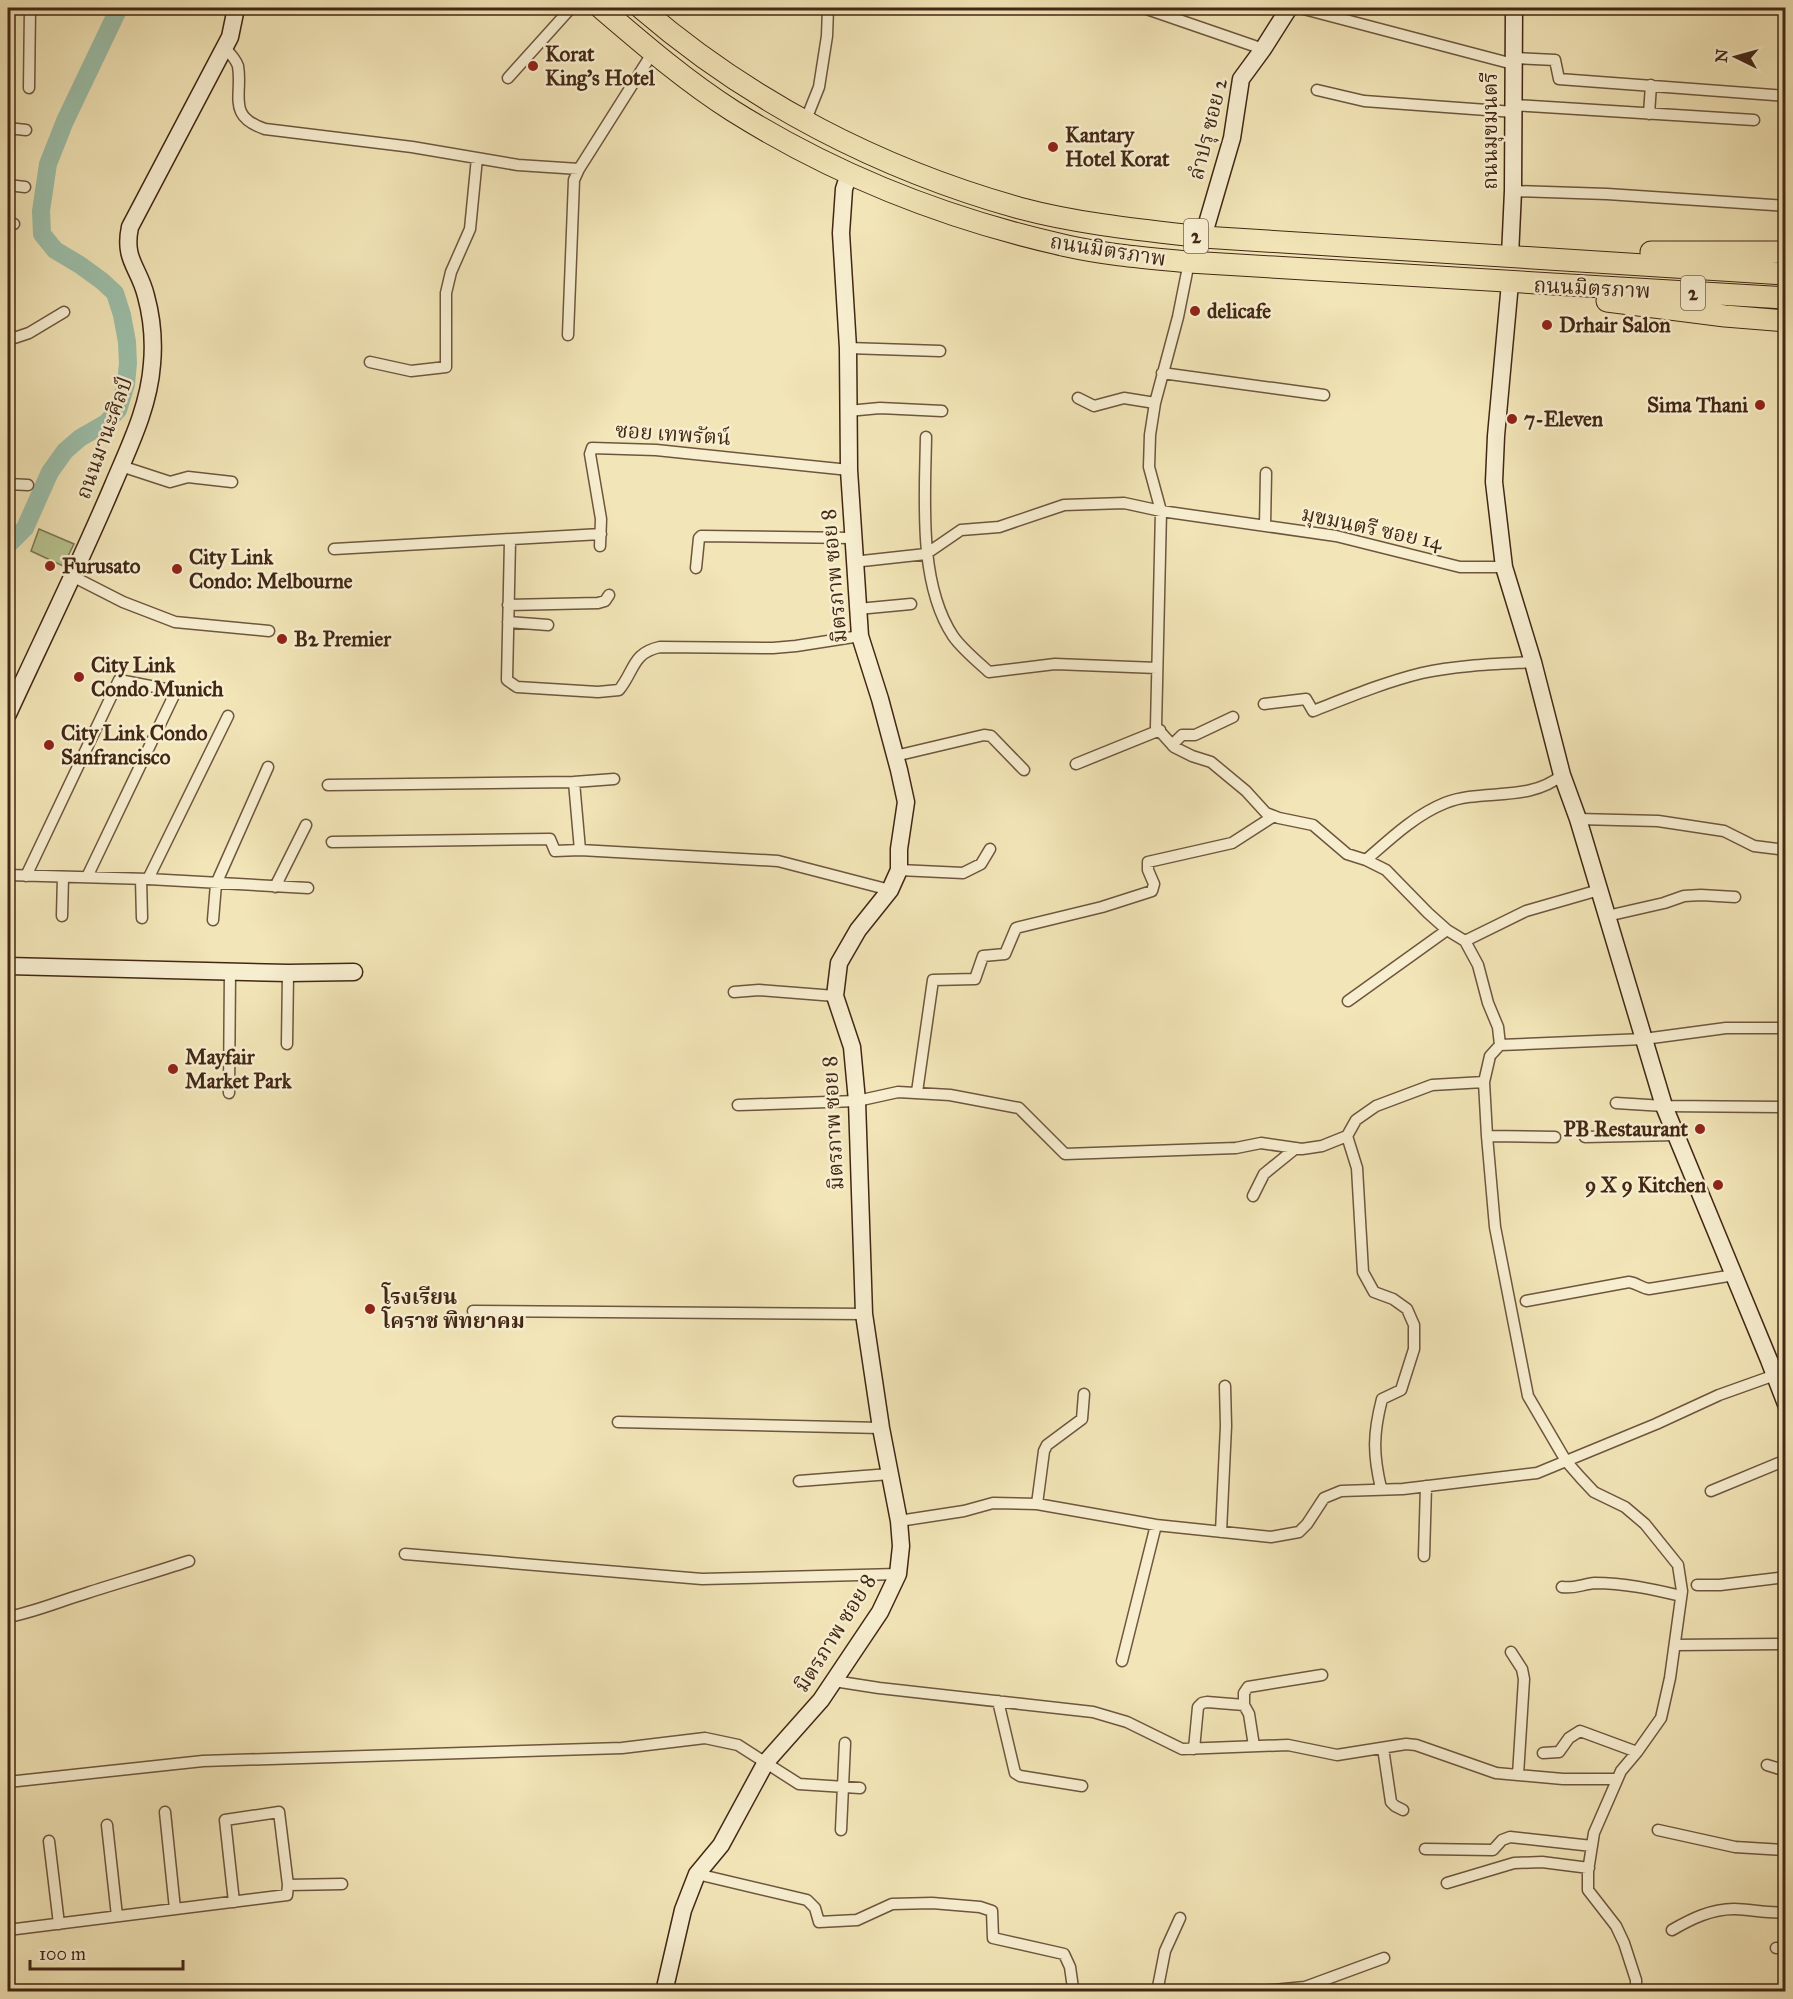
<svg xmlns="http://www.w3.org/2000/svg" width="1793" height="1999" font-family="'IM FELL Great Primer','Noto Serif Thai',serif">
<rect width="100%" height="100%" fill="#f2e5b7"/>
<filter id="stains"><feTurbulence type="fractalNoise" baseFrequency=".00333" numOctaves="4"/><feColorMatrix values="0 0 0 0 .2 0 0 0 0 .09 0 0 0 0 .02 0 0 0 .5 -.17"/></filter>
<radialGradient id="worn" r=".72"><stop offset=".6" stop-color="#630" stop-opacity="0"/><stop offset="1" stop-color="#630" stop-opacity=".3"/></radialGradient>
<path fill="#b8c590" stroke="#7d7652" stroke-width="1.5" d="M39 529 74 544 63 566 31 551Z"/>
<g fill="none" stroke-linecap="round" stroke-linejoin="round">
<path stroke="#9cbfaa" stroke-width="18" d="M8 545 25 528 50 472 65 451 80 438 106 423 118 410 126 384 128 363 127 342 122 315 115 293 102 281 80 265 55 250 42 234 41 211 48 164 65 121 119 8"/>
<g stroke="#6e563e" stroke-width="13">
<path id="street" d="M1144 8 1263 49
M1300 8 1513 64
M1783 8 1786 19
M224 47C229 52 236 60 238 66 243 95 226 116 265 129L412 147 518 165 579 169 653 52
M1513 58 1555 60 1559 79 1786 96
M508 78 571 8
M29 88 30 8
M1317 90 1364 101 1514 112
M1514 105 1754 120
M1649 114 1651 85
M805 122 819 87 827 36 828 8
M8 128 26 130
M8 185 25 187
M1513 191 1607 194 1786 206
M8 224H14
M1189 262 1178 317 1155 403 1150 435 1149 467 1161 511 1156 727 1174 747 1192 756 1211 762 1246 791 1266 813 1279 818 1313 825 1347 854 1366 860 1386 870 1428 913 1447 930 1465 941 1478 965 1488 1003 1498 1027 1500 1045 1490 1056 1484 1082 1487 1136 1495 1227 1528 1396 1566 1461 1580 1477 1594 1492 1625 1507 1645 1524 1678 1565 1682 1591 1670 1678 1661 1718 1637 1752 1621 1771 1594 1833 1588 1871V1890L1616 1926 1624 1943 1636 1980V1992
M568 335 574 180 579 169
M8 340 29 333 64 312
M848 348 940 351
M370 362 411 371 446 367V293L451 272 470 229 477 158
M1162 373 1324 395
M1078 398 1094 406 1124 398 1155 403
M848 411 880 408 942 411
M926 437C925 499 918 583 953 636 962 649 977 661 989 672L1055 664 1157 668
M121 466 170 482 188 477 232 482
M8 484 28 485
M1265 526 1266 473
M510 541 507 680 517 687 598 692 619 690C635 670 632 653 660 647L773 648 796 646 860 636
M600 546 601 519 590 454 592 448 656 450 849 470
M334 549 601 534
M853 562 926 554 961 530 999 527 1064 505 1124 503 1161 511 1336 536 1460 567H1504
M696 568 699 538 701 536 852 538
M72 576 123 602 175 622 269 631
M508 605 598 603 605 601 609 595
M858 609 911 604
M508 622 548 625
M1264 704 1306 699 1313 711C1349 697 1385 682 1422 673 1458 665 1497 664 1533 662
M1172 745 1182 735H1195L1233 717
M895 756 984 735 991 736 1024 770
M1076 764 1160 730
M574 782 580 850
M328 785 574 782 614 779
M1578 819 1658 821 1724 831 1754 846 1786 850
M332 842 550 839 555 851 580 850 778 861 890 890
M1366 860C1390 839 1415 815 1445 803 1483 788 1528 803 1562 775
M899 870 963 873 981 864 990 849
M8 875 148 879 308 888
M26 876 119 680 176 691 87 877
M141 879 142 918
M148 879 228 716
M275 887 306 825
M62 916 63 877
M1607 916 1664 903 1684 896 1701 895 1735 897
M213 920 216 884 268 767
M1465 941 1526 911 1599 890
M734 992 759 990 835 996
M1348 1001 1447 930
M287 1044 288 973
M1500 1045 1644 1039 1726 1028H1786
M917 1092 933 980 975 979 983 956 1005 954 1016 928 1102 907 1152 891 1154 884 1148 870V862L1232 843 1274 816
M229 1093 230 971
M1616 1103 1664 1106 1786 1107
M738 1105 857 1101 898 1092 950 1095 1019 1108 1065 1154 1236 1148 1261 1143 1302 1149 1322 1146 1347 1136 1356 1120 1376 1106 1432 1085 1484 1082
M1347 1136 1357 1168 1363 1272 1374 1292 1393 1299 1407 1309 1414 1325V1349L1401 1390 1382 1399C1373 1434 1373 1454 1381 1488
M1487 1136 1555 1137
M1585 1137 1675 1135
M1253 1196 1264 1174 1296 1148
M1526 1301 1629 1282C1637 1283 1641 1288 1649 1289L1734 1275
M473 1311 864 1314
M618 1422 881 1428
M799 1481 890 1474
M1711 1491 1786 1460
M1037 1504 1044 1451 1047 1445 1082 1419 1084 1394
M899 1521 964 1511 993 1503 1037 1504 1156 1525 1271 1537 1299 1532 1307 1524 1324 1498 1341 1491 1403 1489 1537 1473 1656 1424 1719 1395 1775 1375
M1221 1532 1226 1426 1225 1386
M405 1554 702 1579 898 1574
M1424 1556 1426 1486
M1697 1585H1720L1786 1577
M1562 1587C1574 1589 1583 1584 1595 1583 1624 1583 1652 1589 1681 1596
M8 1617C35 1612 60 1601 87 1593 121 1582 156 1572 189 1561
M1675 1645 1786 1644
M1511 1652 1522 1669 1524 1679 1518 1775
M1122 1661 1156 1525
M834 1681 879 1688 1093 1712 1127 1722 1182 1749 1288 1745 1337 1755 1406 1744 1416 1745 1496 1773 1563 1779H1617
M998 1701 1015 1773 1020 1776 1082 1786
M1244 1705V1693L1248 1687 1322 1675
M1383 1748 1391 1802 1395 1806 1403 1810
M1194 1749 1198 1707 1202 1703 1207 1702 1244 1705 1249 1714 1254 1746
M1543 1753 1559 1752 1569 1738 1580 1731 1637 1752
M1767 1765 1786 1771
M8 1782 203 1761 622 1748 705 1738 738 1745 799 1784 860 1788
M165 1812 175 1909
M107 1825 117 1916
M841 1830 845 1743
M1658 1830 1735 1847 1786 1850
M49 1841 59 1924
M1425 1849 1493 1850 1502 1840 1510 1837 1592 1846
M697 1874 807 1900 815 1908 819 1922 857 1920 892 1904 932 1903 980 1907 992 1911 993 1938 1064 1954 1070 1967 1073 1988 1076 1992
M1447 1883 1514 1863 1542 1862 1589 1868
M234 1902 225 1820 279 1812 288 1885
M8 1930 287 1895 288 1885 342 1884
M1672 1930C1691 1919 1711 1909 1734 1909 1751 1909 1768 1914 1786 1912
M1776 1948H1786
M1157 1992 1165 1951 1180 1918
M1251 1992 1305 1987 1384 1958"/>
</g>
<g stroke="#422715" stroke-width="19">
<path id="secondary" d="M1203 237 1232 138 1241 79 1263 49 1289 8
M1510 256 1513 191 1514 8
M1510 283 1496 436 1494 482 1504 567 1533 662 1562 775 1578 819 1664 1106 1769 1360 1786 1404
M8 714C43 638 80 563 113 485 129 447 149 407 152 364 154 342 152 318 146 296 139 267 123 260 130 227L230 37 236 8
M8 966 288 973 354 972
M664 1992 683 1910 697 1874 721 1845 766 1762 821 1700 880 1612 898 1574 901 1546 899 1521 881 1428 864 1314 857 1101 852 1047 835 996 839 963 858 930 890 890 899 870V849L906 802 899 770 880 699 860 636 849 470 848 348 841 233 844 189 849 174"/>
</g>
<g stroke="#422715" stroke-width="23">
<path id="highway" d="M601 8C643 44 686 81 733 111 835 175 950 220 1067 246 1107 255 1148 258 1189 262L1786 298
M641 8C750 102 880 169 1019 208 1079 224 1141 230 1203 237L1786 274
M1651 252H1786
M1607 301 1725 316 1786 321"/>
</g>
<use href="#street" stroke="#f7eed0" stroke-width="10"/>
<use href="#secondary" stroke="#f7eed0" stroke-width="16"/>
<use href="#highway" stroke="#f2e5b7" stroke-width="21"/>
</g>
<g fill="#8f2418" stroke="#f7eed0" stroke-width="2">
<circle cx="533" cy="66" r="6"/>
<circle cx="1053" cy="147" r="6"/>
<circle cx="1195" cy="311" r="6"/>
<circle cx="1547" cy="325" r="6"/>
<circle cx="1760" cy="405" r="6"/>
<circle cx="1512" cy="419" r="6"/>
<circle cx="50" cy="566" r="6"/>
<circle cx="177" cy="569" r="6"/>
<circle cx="282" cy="639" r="6"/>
<circle cx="79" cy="677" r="6"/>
<circle cx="49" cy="745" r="6"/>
<circle cx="173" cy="1069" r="6"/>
<circle cx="1700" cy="1129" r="6"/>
<circle cx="1718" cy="1185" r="6"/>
<circle cx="370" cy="1309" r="6"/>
</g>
<g text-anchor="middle" stroke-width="5" stroke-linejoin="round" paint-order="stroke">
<g fill="#f7eed0" stroke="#78634d" stroke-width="1.5">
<rect x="1184" y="219" width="24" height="34" rx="4.5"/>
<rect x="1681" y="276" width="24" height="34" rx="4.5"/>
</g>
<g font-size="20" font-weight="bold" fill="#422715">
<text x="1196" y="243">2</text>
<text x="1693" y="300">2</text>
</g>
<g font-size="21" font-weight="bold" fill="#422715" stroke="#f7eed0" text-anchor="start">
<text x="545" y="61">Korat<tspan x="545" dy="24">King's Hotel</tspan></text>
<text x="1065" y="142">Kantary<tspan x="1065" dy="24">Hotel Korat</tspan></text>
<text x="1207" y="318">delicafe</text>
<text x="1559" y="332">Drhair Salon</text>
<text x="1748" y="412" text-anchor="end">Sima Thani</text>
<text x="1524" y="426">7-Eleven</text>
<text x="189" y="564">City Link<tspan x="189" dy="24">Condo: Melbourne</tspan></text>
<text x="62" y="573">Furusato</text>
<text x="294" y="646">B2 Premier</text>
<text x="91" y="672">City Link<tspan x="91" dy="24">Condo Munich</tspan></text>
<text x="61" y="740">City Link Condo<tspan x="61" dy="24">Sanfrancisco</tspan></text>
<text x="185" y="1064">Mayfair<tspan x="185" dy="24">Market Park</tspan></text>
<text x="1688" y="1136" text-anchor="end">PB Restaurant</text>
<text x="1706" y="1192" text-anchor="end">9 X 9 Kitchen</text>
<text x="382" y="1304">โรงเรียน<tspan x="382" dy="24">โคราช พิทยาคม</tspan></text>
</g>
<g font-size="21" fill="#422715" stroke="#f7eed0">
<text transform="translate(1208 129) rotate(-76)" y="7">ลำปรุ ซอย 2</text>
<text transform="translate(1490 131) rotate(-90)" y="7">ถนนมุขมนตรี</text>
<text transform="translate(1108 250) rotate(9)" y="7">ถนนมิตรภาพ</text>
<text transform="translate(1592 288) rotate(3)" y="7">ถนนมิตรภาพ</text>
<text transform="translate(673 434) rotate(4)" y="7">ซอย เทพรัตน์</text>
<text transform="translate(104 438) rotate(-70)" y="7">ถนนมานะศิลป์</text>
<text transform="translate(1372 528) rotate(12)" y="7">มุขมนตรี ซอย 14</text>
<text transform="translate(834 576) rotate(-95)" y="7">มิตรภาพ ซอย 8</text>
<text transform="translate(833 1123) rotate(-93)" y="7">มิตรภาพ ซอย 8</text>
<text transform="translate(835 1633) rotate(-58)" y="7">มิตรภาพ ซอย 8</text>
</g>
</g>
<rect width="1793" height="1999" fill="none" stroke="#f2e5b7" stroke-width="30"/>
<rect x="9" y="9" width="1775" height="1981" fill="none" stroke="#422715" stroke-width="3"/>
<rect x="15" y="15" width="1763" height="1969" fill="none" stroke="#422715" stroke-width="1.5"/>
<g transform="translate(1736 57) rotate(275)" stroke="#f7eed0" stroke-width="4.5" paint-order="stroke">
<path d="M0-4.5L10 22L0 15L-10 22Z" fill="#422715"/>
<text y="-9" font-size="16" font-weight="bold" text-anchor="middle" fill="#422715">N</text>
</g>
<path d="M30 1960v9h153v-9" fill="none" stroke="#422715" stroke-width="3"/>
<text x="39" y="1960" font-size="18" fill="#422715" stroke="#f7eed0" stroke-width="4.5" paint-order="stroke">100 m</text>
<rect width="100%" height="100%" filter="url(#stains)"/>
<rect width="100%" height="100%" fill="url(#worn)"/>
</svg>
